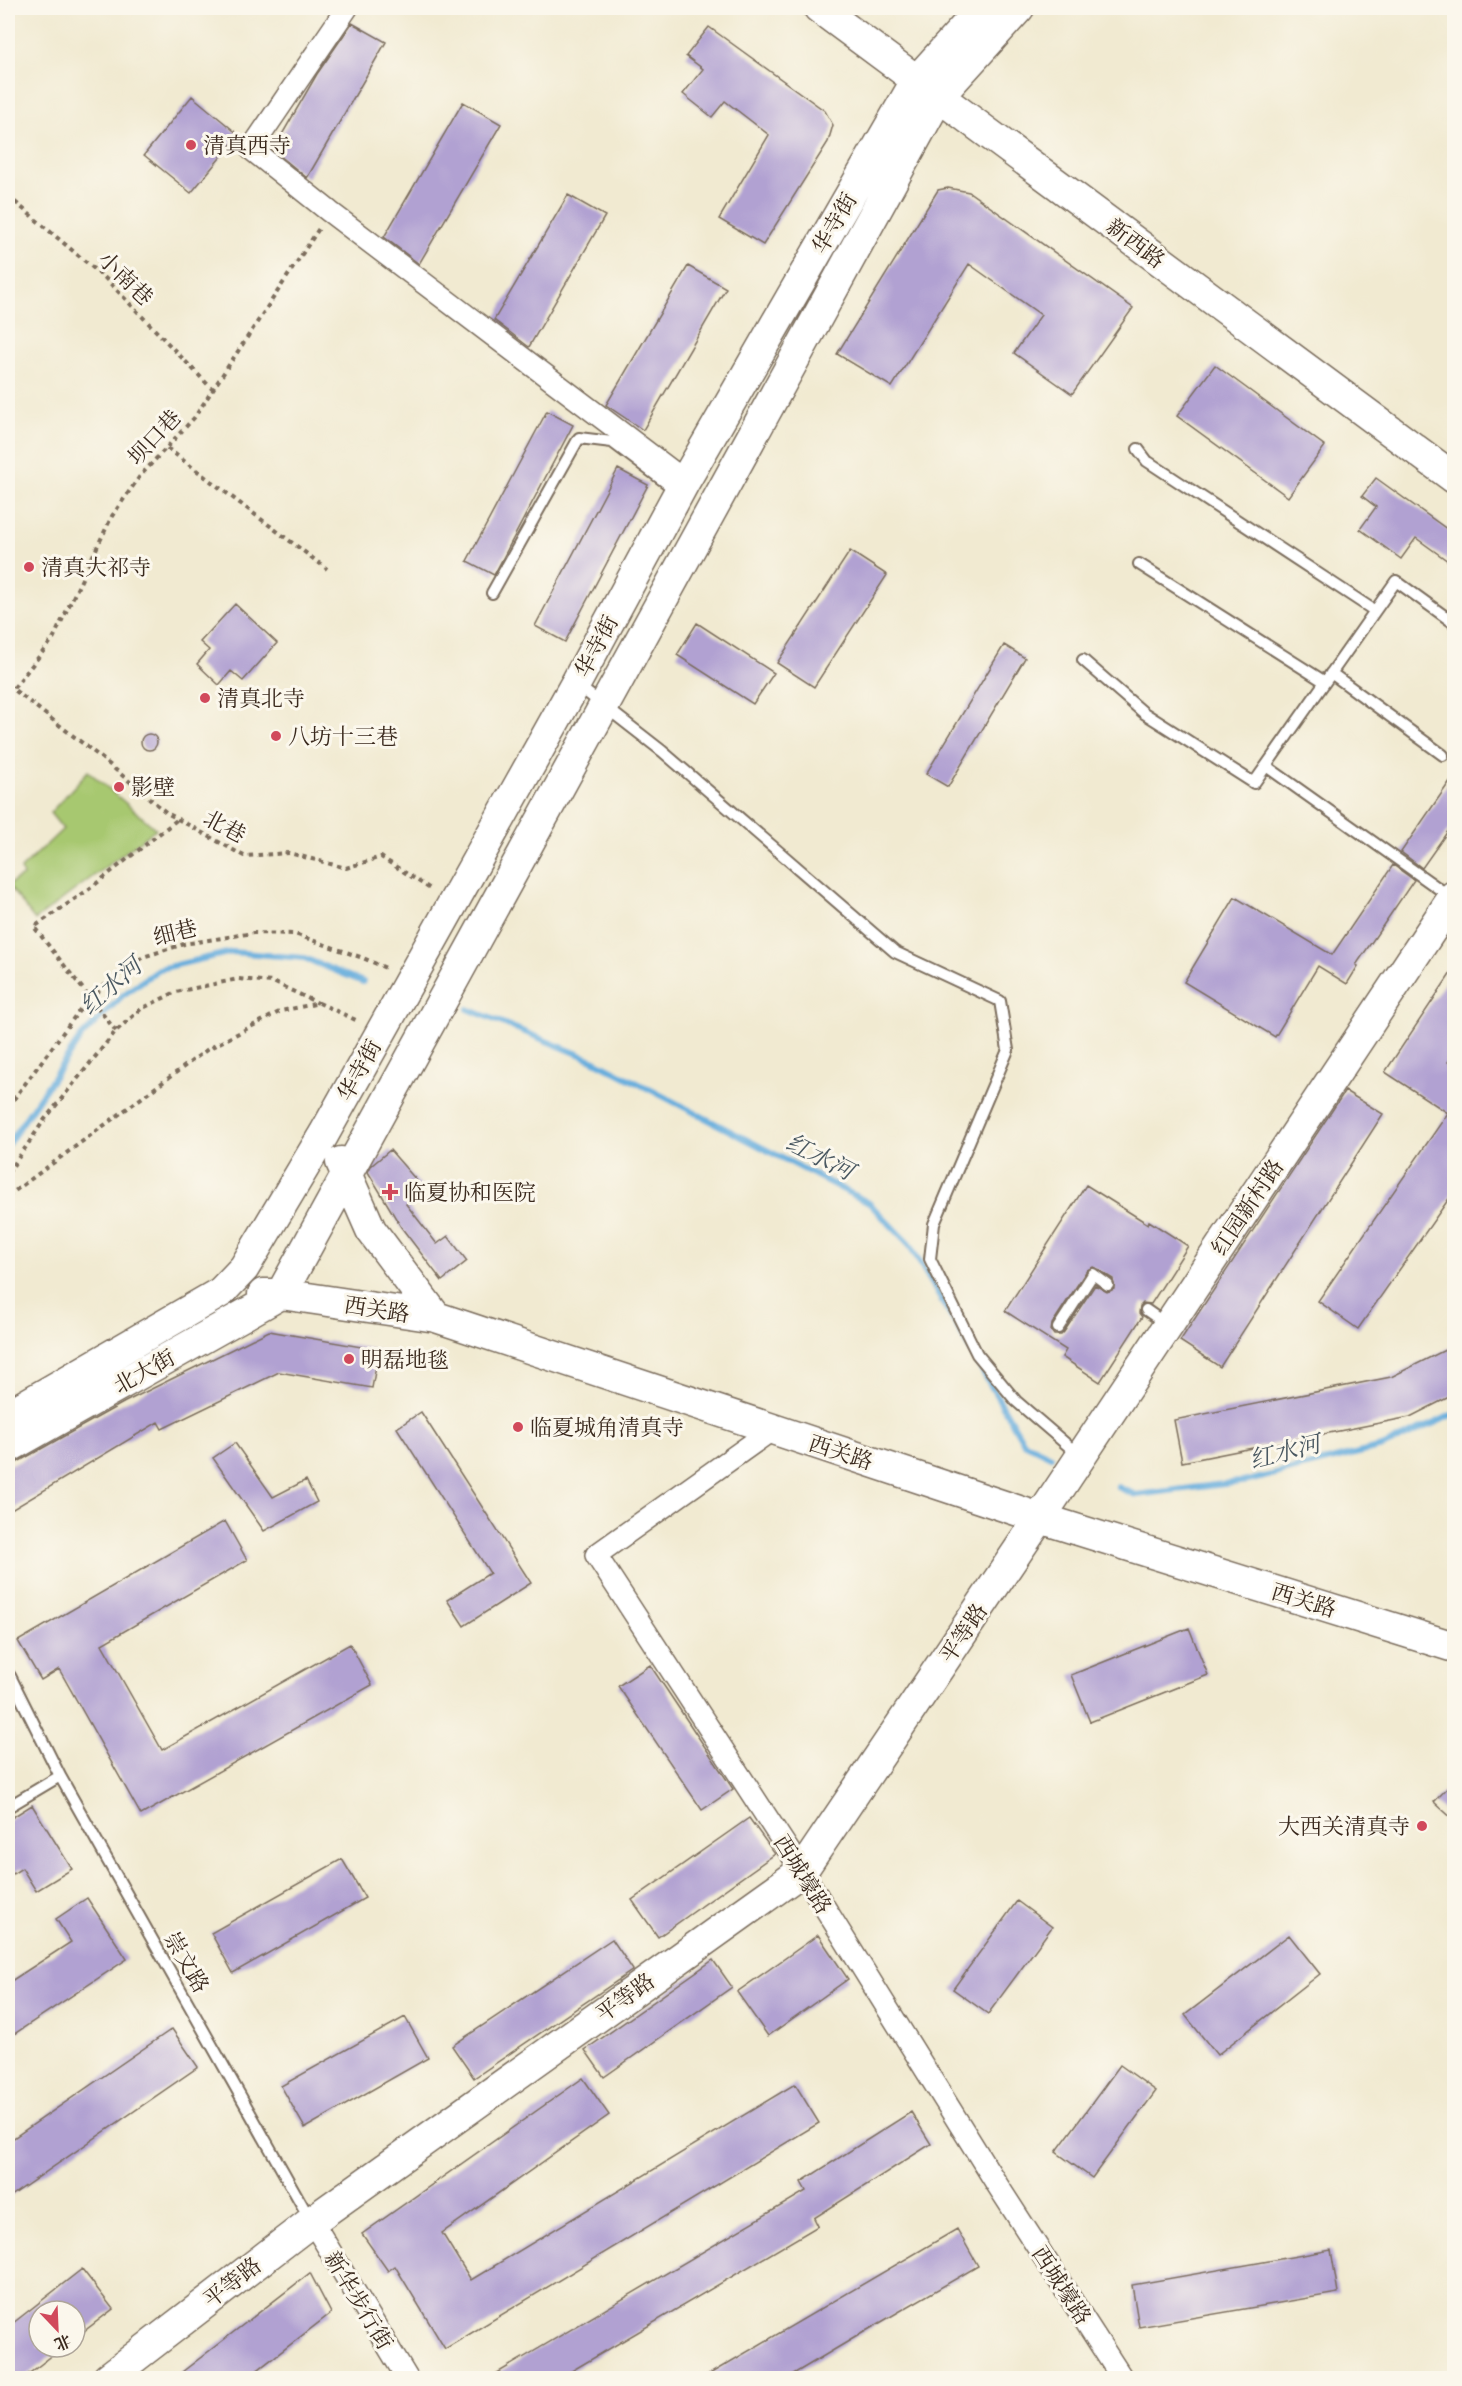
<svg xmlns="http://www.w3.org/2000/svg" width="1462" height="2386" font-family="'IM FELL Great Primer','Noto Serif SC',serif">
<rect width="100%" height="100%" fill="#fbf7ec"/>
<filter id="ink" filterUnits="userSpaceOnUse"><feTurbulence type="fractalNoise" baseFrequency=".0167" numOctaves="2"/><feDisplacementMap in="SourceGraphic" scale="12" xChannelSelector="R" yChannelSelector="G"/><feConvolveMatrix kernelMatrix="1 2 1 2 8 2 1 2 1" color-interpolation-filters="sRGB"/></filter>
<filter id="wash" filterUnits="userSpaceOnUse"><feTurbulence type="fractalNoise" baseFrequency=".008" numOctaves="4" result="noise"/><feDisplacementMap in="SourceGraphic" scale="24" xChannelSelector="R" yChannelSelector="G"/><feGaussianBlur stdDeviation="1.35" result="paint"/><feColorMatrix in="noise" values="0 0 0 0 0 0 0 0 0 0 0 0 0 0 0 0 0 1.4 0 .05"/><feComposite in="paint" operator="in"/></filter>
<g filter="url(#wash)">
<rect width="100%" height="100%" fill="#f1ead1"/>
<path fill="#a7c870" stroke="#717947" stroke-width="1.5" d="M88 771 156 829 35 920 8 885 23 876 21 869 63 829 50 813Z"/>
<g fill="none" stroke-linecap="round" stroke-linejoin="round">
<path stroke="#66addd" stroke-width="6" d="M468 1009 593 1060 869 1203 909 1244 1024 1443 1051 1456
M8 1144 81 1037 123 995 159 969 232 952 304 958 363 982
M1118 1487 1136 1495 1248 1481 1382 1447 1454 1414"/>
</g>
<g id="blocks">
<path fill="#b1a1d2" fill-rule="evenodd" d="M352 23 386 42 307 178 273 150 317 74Z
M709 27 825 111 833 125 828 142 763 245 719 219 769 135 725 101 712 117 683 94 703 69 686 56Z
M192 96 239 135 191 193 144 155Z
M463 102 501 124 419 264 384 237Z
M948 188 969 192 1133 308 1072 394 1014 353 1041 315 969 264 892 387 837 354 938 190Z
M568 195 605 216 529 347 494 320Z
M688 266 726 288 643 430 606 405Z
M1215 365 1325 446 1288 497 1177 416Z
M547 411 573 425 494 575 467 561Z
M618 469 648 485 565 642 535 626Z
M1376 478 1455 535V566L1416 538 1401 559 1360 529 1376 507 1362 496Z
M850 551 887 575 814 687 777 663Z
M235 604 277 643 243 681 231 671 219 685 197 664 209 650 200 642Z
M697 623 774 673 753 704 677 655Z
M1004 645 1025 658 948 787 926 774Z
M141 742a8 8 0 1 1 16 0a8 8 0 1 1-16 0Z
M1455 774V821L1422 868 1401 852Z
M1393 865 1414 880 1356 965 1358 966 1347 984 1318 966 1275 1037 1184 982 1235 897 1332 955Z
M1455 967V1052L1448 1062 1455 1067V1190L1358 1329 1318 1301 1448 1113 1385 1072Z
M1345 1091 1383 1114 1220 1367 1180 1341Z
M390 1150 424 1189 406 1204 437 1244 448 1236 467 1261 442 1281 401 1227 368 1172 371 1166Z
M1086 1185 1148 1224 1149 1221 1188 1246 1151 1304 1143 1303 1140 1306 1139 1313 1142 1317 1100 1382 1062 1357 1066 1350 1005 1311ZM1093 1267 1113 1279 1114 1289 1107 1292 1095 1285 1064 1332 1061 1335H1054L1051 1331 1052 1324 1087 1270Z
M269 1331 379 1350 372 1388 279 1372 162 1429 158 1422 8 1512V1465L16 1463 125 1402Z
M1455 1345V1394L1410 1417 1182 1462 1174 1420 1391 1377Z
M421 1412 531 1583 464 1626 447 1600 490 1573 397 1428Z
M235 1443 273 1497 306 1480 317 1502 264 1531 213 1458Z
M225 1521 247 1560 102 1644 162 1750 350 1644 372 1685 141 1815 59 1669 41 1680 18 1641Z
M1189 1628 1208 1675 1090 1722 1071 1675Z
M650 1665 733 1789 702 1810 618 1686Z
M1455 1780V1821L1434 1802Z
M32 1805 72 1869 36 1891 22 1868 8 1877V1820Z
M749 1818 775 1854 658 1937 632 1900Z
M342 1859 365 1898 233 1973 211 1933Z
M87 1898 127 1959 8 2038V1983L71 1942 56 1919Z
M1017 1901 1052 1927 988 2014 953 1989Z
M818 1935 848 1979 768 2036 737 1992Z
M1289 1935 1320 1974 1217 2055 1185 2015Z
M612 1939 633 1970 474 2078 452 2046Z
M713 1960 732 1987 604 2077 585 2050Z
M405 2017 428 2058 305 2128 281 2086Z
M172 2029 198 2067 8 2198V2142Z
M1120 2065 1156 2091 1092 2178 1056 2152Z
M583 2078 609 2115 442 2233 471 2280 795 2084 819 2123 445 2349 395 2266 388 2271 362 2234Z
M911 2112 931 2144 814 2218 818 2226 558 2379H487L806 2191 801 2182Z
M957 2229 978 2266 864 2332 785 2379H701Z
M1331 2250 1338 2293 1139 2327 1132 2285Z
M82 2269 113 2309 75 2338V2311H39V2347H63L22 2379H8V2327Z
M310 2273 331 2313 246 2379H173Z"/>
</g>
</g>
<g filter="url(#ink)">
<use href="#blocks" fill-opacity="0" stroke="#7b6d5d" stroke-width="1.5"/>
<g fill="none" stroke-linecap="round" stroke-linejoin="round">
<g stroke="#7b6d5d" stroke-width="14">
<path id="lane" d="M1138 449 1147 461 1375 611
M1139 564 1325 682
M492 593 579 438 612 442 677 491
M1083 660 1144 713 1254 783 1396 581 1454 623
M1331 673 1443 755
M576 684 662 751 895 952 1000 1001 1008 1050 934 1224 930 1259 977 1354 1016 1401 1080 1456
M1266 766 1452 898
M1146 1310 1166 1324
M1058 1328 1093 1274 1108 1285
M10 1676 60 1776
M8 1807 60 1776 311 2221"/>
</g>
<g stroke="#7b6d5d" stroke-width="24">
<path id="street" d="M347 8 251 149 330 212 685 481
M773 1429 596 1555 802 1871 998 2186 1122 2378
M312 2221 407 2378"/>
</g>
<g stroke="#7b6d5d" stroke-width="33">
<path id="secondary" d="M819 8 1454 478
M341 1162 371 1230 436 1317
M263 1294H281L436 1317 1040 1518 1454 1647
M8 1415 221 1292 244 1268 324 1134 576 683 685 481 916 81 982 8
M8 1448 281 1294 939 96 1019 8
M108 2378 312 2221 802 1871 1040 1518 1454 896"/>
</g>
<path stroke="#7b6d5d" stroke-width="4" stroke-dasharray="4.5 4.5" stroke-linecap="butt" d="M8 196 105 278 214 391
M167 448 327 569
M8 685 104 760 167 813 244 856 289 853 346 868 381 857 432 890
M8 695 53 639 112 516 140 476 194 418 320 227
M116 1031 34 927 88 890 178 819
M8 1107 81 1008 108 982 143 957 184 944 253 933 295 934 363 958 388 969
M8 1173 45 1119 116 1031 141 1009 176 992 238 979 273 982 318 1003
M8 1196 208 1049 281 1011 319 1003 358 1021"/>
<use href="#lane" stroke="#fff" stroke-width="10"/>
<use href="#street" stroke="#fff" stroke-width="21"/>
<use href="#secondary" stroke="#fff" stroke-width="30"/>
</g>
</g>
<g fill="#d1495b" stroke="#fbf7ec" stroke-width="2">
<circle cx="191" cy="145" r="6"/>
<circle cx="29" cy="567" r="6"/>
<circle cx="205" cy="698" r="6"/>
<circle cx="276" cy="736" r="6"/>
<circle cx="119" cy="787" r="6"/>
<path d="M387 1183h6v6h6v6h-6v6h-6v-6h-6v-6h6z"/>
<circle cx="349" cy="1359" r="6"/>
<circle cx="518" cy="1427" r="6"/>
<circle cx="1422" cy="1826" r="6"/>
</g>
<g text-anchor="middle" stroke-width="6" stroke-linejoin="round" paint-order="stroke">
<g font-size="22" fill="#3b2a1e" stroke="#fbf7ec" text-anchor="start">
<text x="203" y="153">清真西寺</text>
<text x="41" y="575">清真大祁寺</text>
<text x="217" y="706">清真北寺</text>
<text x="288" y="744">八坊十三巷</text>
<text x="131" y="795">影壁</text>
<text x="404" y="1200">临夏协和医院</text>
<text x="361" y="1367">明磊地毯</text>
<text x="530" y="1435">临夏城角清真寺</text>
<text x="1410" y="1834" text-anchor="end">大西关清真寺</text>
</g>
<g font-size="22" fill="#3b2a1e" stroke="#fbf7ec">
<text transform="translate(834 223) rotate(-60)" y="8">华寺街</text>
<text transform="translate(1136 243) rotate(37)" y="8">新西路</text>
<text transform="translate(126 278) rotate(44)" y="8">小南巷</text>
<text transform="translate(154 437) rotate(-47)" y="8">坝口巷</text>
<text transform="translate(596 646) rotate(-62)" y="8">华寺街</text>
<text transform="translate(225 826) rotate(28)" y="8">北巷</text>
<text transform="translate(175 932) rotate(-14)" y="8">细巷</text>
<text transform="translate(359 1070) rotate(-61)" y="8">华寺街</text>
<text transform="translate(1247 1207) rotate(-56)" y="8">红园新村路</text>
<text transform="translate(377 1309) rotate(9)" y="8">西关路</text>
<text transform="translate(144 1371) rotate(-29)" y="8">北大街</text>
<text transform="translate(841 1452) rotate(18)" y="8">西关路</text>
<text transform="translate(1304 1600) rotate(17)" y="8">西关路</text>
<text transform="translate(963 1633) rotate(-56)" y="8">平等路</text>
<text transform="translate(803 1874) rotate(58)" y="8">西城壕路</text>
<text transform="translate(187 1962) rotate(60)" y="8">崇文路</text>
<text transform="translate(625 1997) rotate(-36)" y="8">平等路</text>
<text transform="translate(232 2282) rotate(-38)" y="8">平等路</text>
<text transform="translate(1062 2285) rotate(57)" y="8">西城壕路</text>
<text transform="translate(359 2300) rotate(59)" y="8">新华步行街</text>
</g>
<g font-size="24" font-style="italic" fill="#4a5861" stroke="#fbf7ec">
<text transform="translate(111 986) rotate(-41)" y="8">红水河</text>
<text transform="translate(820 1157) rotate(27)" y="8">红水河</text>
<text transform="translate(1285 1452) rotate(-14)" y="8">红水河</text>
</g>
</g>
<rect width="1462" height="2386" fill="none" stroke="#fbf7ec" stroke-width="30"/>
<g transform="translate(57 2329) rotate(157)"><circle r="28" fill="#fbf7ec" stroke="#aea59a" stroke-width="1.5"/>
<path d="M0-4.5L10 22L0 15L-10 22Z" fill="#d1495b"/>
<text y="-9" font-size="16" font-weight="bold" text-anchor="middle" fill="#3b2a1e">北</text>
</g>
</svg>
